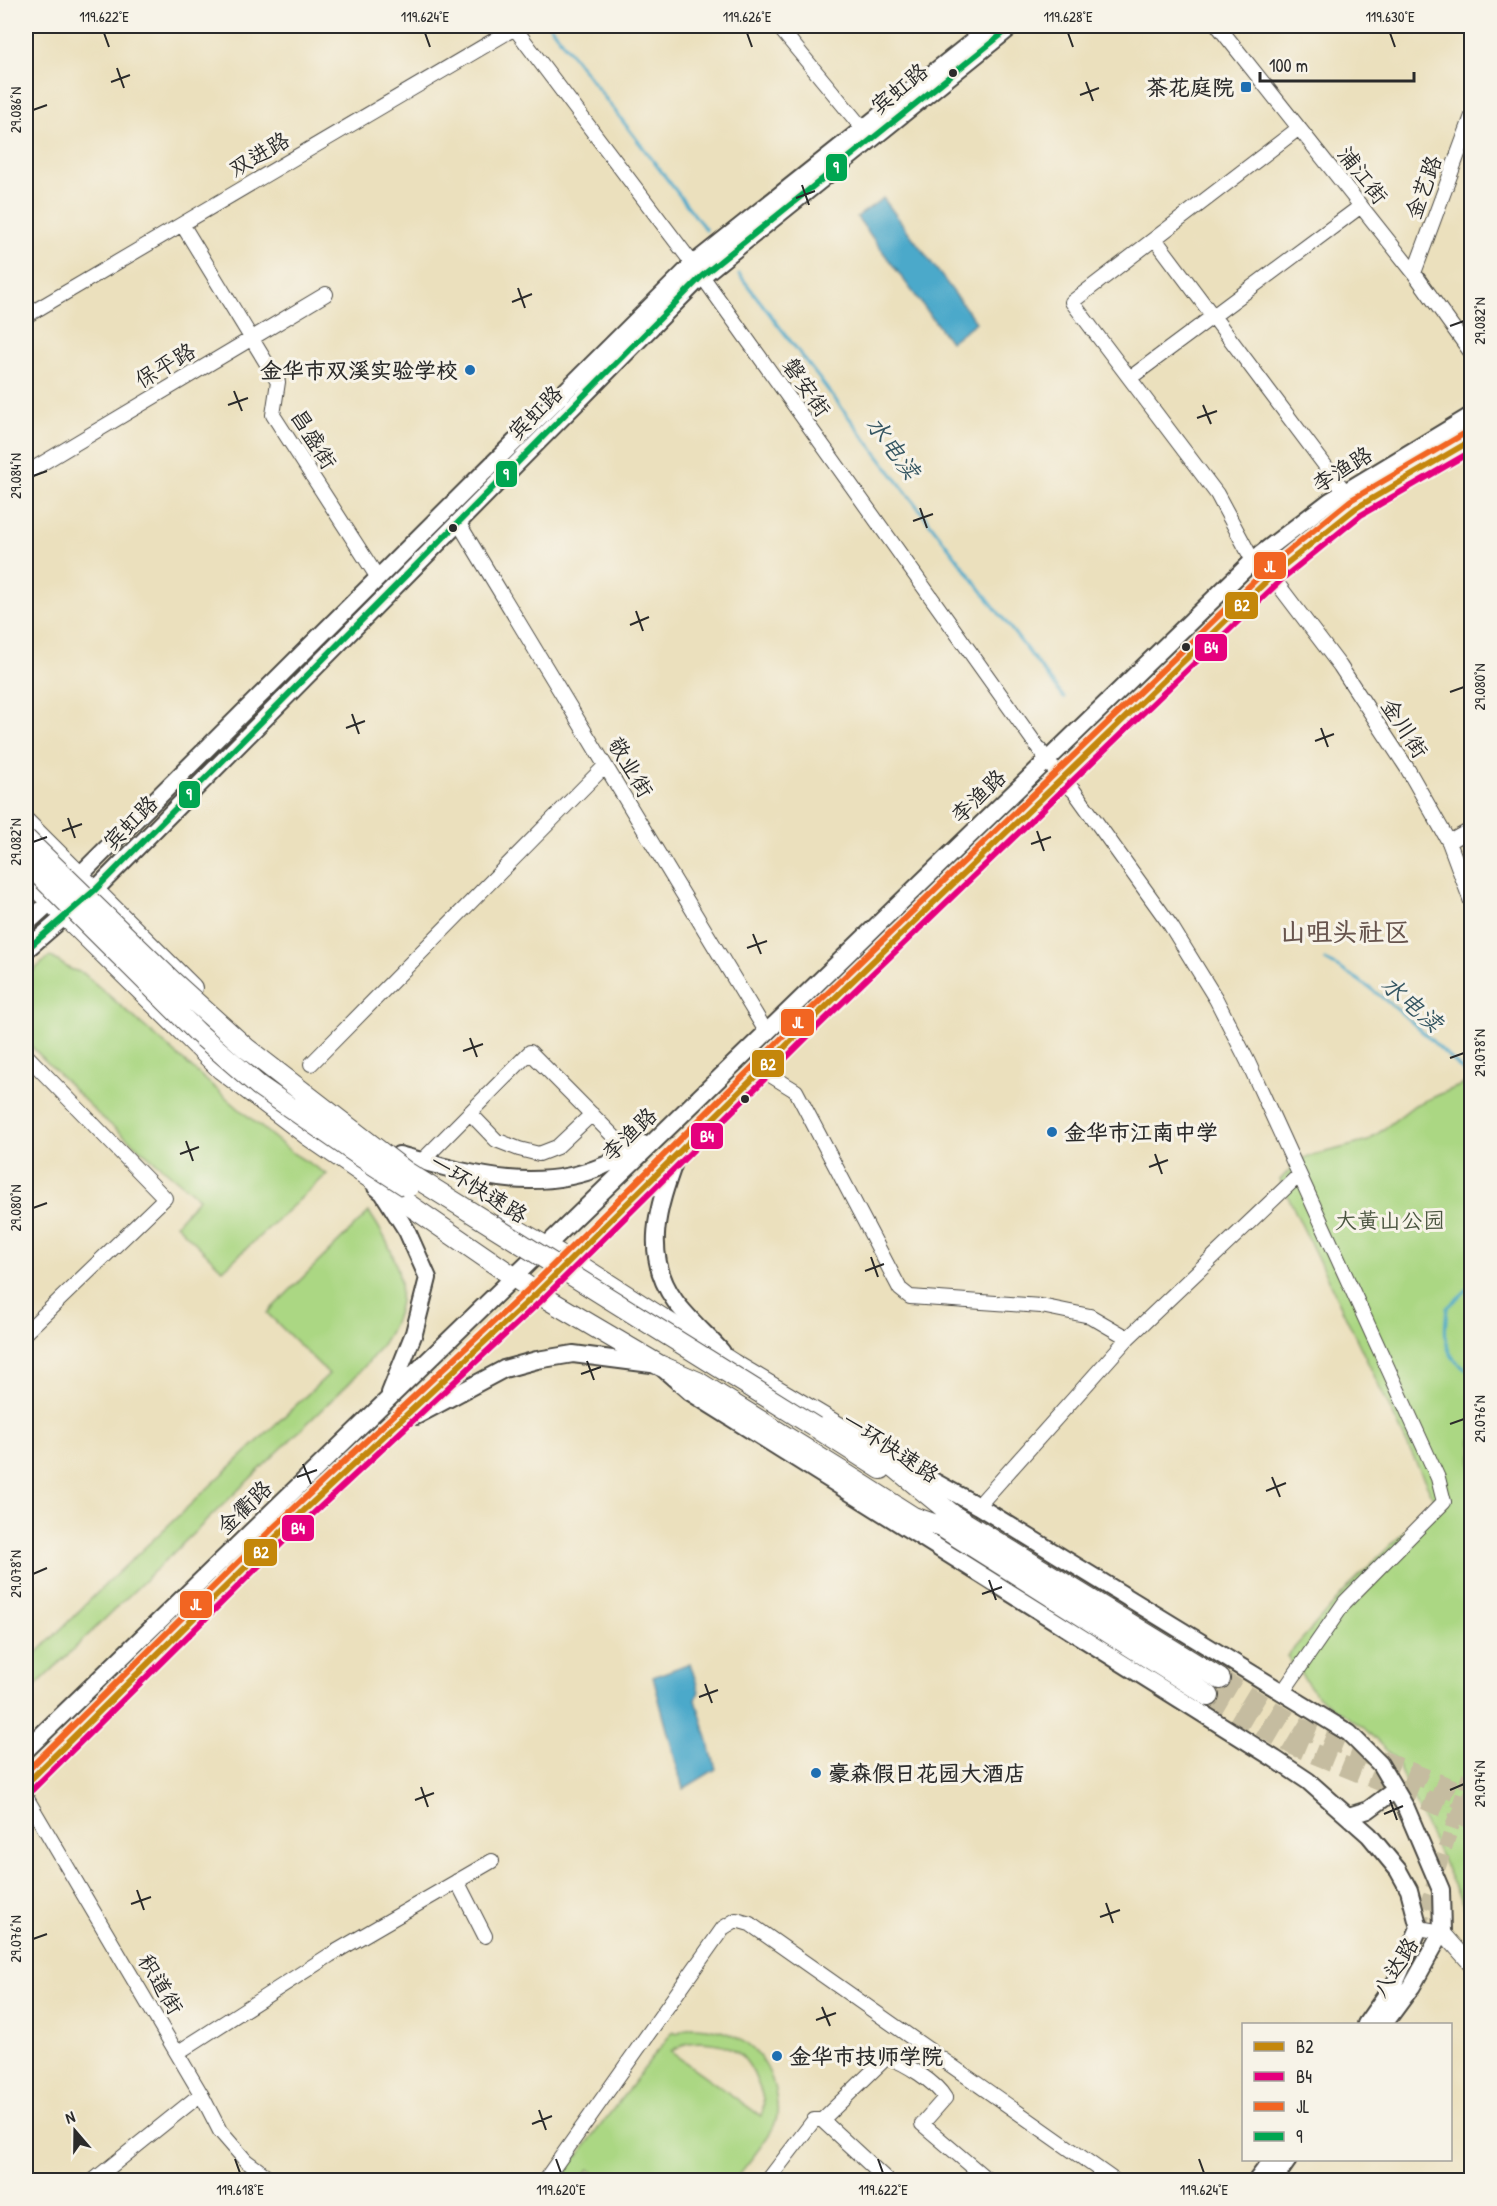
<svg xmlns="http://www.w3.org/2000/svg" width="1497" height="2206" font-family="'Patrick Hand','LXGW WenKai TC',sans-serif">
<rect width="100%" height="100%" fill="#f7f3e8"/>
<filter id="ink" filterUnits="userSpaceOnUse"><feTurbulence type="fractalNoise" baseFrequency=".0167" numOctaves="2"/><feDisplacementMap in="SourceGraphic" scale="12" xChannelSelector="R" yChannelSelector="G"/><feConvolveMatrix kernelMatrix="1 2 1 2 8 2 1 2 1" color-interpolation-filters="sRGB"/></filter>
<filter id="wash" filterUnits="userSpaceOnUse"><feTurbulence type="fractalNoise" baseFrequency=".008" numOctaves="4" result="noise"/><feDisplacementMap in="SourceGraphic" scale="24" xChannelSelector="R" yChannelSelector="G"/><feGaussianBlur stdDeviation="1.35" result="paint"/><feColorMatrix in="noise" values="0 0 0 0 0 0 0 0 0 0 0 0 0 0 0 0 0 1.4 0 .05"/><feComposite in="paint" operator="in"/></filter>
<g filter="url(#wash)">
<rect width="100%" height="100%" fill="#ebe0bd"/>
<path fill="#abd783" stroke="#6b8157" stroke-width="1.5" fill-rule="evenodd" d="M50 956 70 969 83 973 238 1108 294 1154 327 1174 223 1270 176 1224 199 1198 99 1115 26 1041V977Z
M1471 1081V1921L1394 1758 1364 1728 1318 1697 1287 1656 1352 1583 1435 1502 1280 1180 1300 1159 1368 1141 1415 1105Z
M369 1212C419 1286 408 1324 347 1385L26 1695V1664L106 1584 329 1374 267 1313Z
M690 2027C734 2027 769 2050 776 2096 777 2105 779 2114 775 2123 770 2138 745 2166 735 2180H593L596 2175 589 2169 580 2180H561L562 2176 673 2031 677 2033ZM701 2042C733 2043 747 2054 758 2084 763 2096 766 2104 761 2116L671 2052 687 2043Z"/>
<path fill="#4ba9ca" stroke="#3b6a7a" stroke-width="1.5" d="M883 198 976 322 950 342 857 217Z
M690 1663 699 1691 696 1700 716 1769 683 1789 653 1677Z"/>
<g fill="none" stroke-linecap="round" stroke-linejoin="round">
<path stroke="#4ba9ca" stroke-width="3" d="M550 26 706 230
M739 274 1064 698
M1325 960C1382 990 1426 1035 1472 1079
M1472 1285 1447 1308C1444 1338 1442 1357 1472 1373"/>
</g>
</g>
<g filter="url(#ink)">
<g fill="none" stroke-linecap="round" stroke-linejoin="round">
<path stroke="#c5bca0" stroke-width="14" stroke-dasharray="14 7" stroke-linecap="butt" d="M1419 1928 1472 1766"/>
<path stroke="#c5bca0" stroke-width="20" stroke-dasharray="20 10" stroke-linecap="butt" d="M1220 1679 1303 1729 1472 1797
M1209 1696 1293 1745 1472 1819"/>
<g stroke="#484641" stroke-width="16">
<path id="minor" d="M513 26 702 276 1047 760 1061 779 1074 791 1171 926 1216 999 1248 1062 1438 1478 1444 1502 1345 1602 1282 1693
M778 26 863 129
M1218 26 1414 273 1472 354
M182 224 278 382 273 415 378 578
M1155 239 1345 492
M1414 273 1472 116
M26 316 515 28
M1130 378 1361 206
M26 473 326 294
M458 522 767 1033
M1253 561 1217 494 1072 302 1299 128
M1280 587 1340 666 1407 768 1449 842 1472 904
M1449 842 1472 829
M26 1055 165 1198 26 1332
M311 1064 605 766
M762 1070 796 1091 900 1289 910 1297 1041 1306 1090 1316 1128 1338
M470 1113 496 1140 519 1149 539 1154 557 1147 592 1114
M422 1161 530 1052 636 1159
M978 1506 1128 1338 1299 1175
M26 1797 201 2094 220 2131 246 2161 272 2180
M457 1881 485 1936
M1419 1928 1442 1932 1472 1966
M177 2053 330 1955 492 1861
M822 2120 887 2057C905 2063 936 2082 945 2098L922 2124 988 2180
M94 2180 201 2094
M545 2180 723 1928 736 1920 750 1924 1114 2180
M768 2180 814 2120H822L887 2180"/>
</g>
<g stroke="#484641" stroke-width="20">
<path id="major" d="M26 924 80 875 693 264 992 26
M26 950 95 890 702 276 1012 26
M399 1155C467 1173 534 1195 603 1166 617 1161 630 1151 643 1144
M675 1160C658 1207 642 1255 675 1301 688 1319 707 1335 722 1352
M376 1187 383 1193 407 1231 428 1278 414 1333 390 1393
M416 1416 504 1369 537 1360 573 1354 659 1365 690 1392 1275 1759 1308 1781 1369 1835 1398 1870 1409 1890 1419 1928 1396 1981 1366 2024
M897 1461 978 1506 1349 1733 1380 1764 1406 1808 1441 1890 1442 1932 1412 1986 1384 2024
M26 1750 1257 557 1330 501 1472 415
M26 1784 279 1534 537 1293 810 1022 1277 571 1356 508 1472 440
M1349 1816 1368 1810 1395 1790
M1257 2180 1272 2160
M1274 2180 1288 2160"/>
</g>
<g stroke="#484641" stroke-width="22">
<path id="highway" d="M26 823 192 988
M26 877 221 1069 309 1136 537 1293 659 1365 698 1382 844 1473 913 1517 942 1527 1209 1696
M505 1223 585 1269 733 1364 864 1442 954 1516 1220 1679
M820 1430 881 1469"/>
</g>
<use href="#minor" stroke="#fff" stroke-width="14"/>
<use href="#major" stroke="#fff" stroke-width="16"/>
<use href="#highway" stroke="#fff" stroke-width="20"/>
<g stroke="#484641" stroke-width="22" stroke-linecap="butt">
<path id="highway-bridge" d="M26 839 172 981 246 1048 405 1171 815 1427
M26 862 198 1033 259 1086 360 1156 408 1187"/>
</g>
<use href="#highway-bridge" stroke="#fff" stroke-width="20"/>
<g stroke="#f7f3e8" stroke-width="10">
<path id="bus-1" d="M26 1784 279 1534 537 1293 810 1022 1277 571 1356 508 1472 440"/>
</g>
<g stroke="#f7f3e8" stroke-width="10">
<path id="bus-2" d="M32 1790 285 1540 543 1299 816 1028 1283 578 1361 515 1472 451"/>
</g>
<g stroke="#f7f3e8" stroke-width="10">
<path id="bus-3" d="M26 1772 273 1528 531 1287 804 1016 1271 565 1351 500 1467 432"/>
</g>
<g stroke="#f7f3e8" stroke-width="10">
<path id="bus-4" d="M26 950 95 890 702 276 1012 26"/>
</g>
<use href="#bus-1" stroke="#c4870b" stroke-width="6"/>
<use href="#bus-2" stroke="#e5007d" stroke-width="6"/>
<use href="#bus-3" stroke="#f26522" stroke-width="6"/>
<use href="#bus-4" stroke="#00a651" stroke-width="6"/>
</g>
</g>
<path fill="none" stroke="#2b2b2b" stroke-width="2" d="M104 33 109 47M425 33 430 47M747 33 752 47M1068 33 1073 47M1390 33 1395 47M117 68 124 88M111 82 130 75M1086 82 1093 101M1080 95 1099 88M33 110 47 105M802 185 809 205M796 198 815 191M518 288 525 308M512 302 532 294M1450 326 1464 321M234 391 242 411M228 405 248 398M1203 405 1211 424M1197 418 1217 411M33 476 47 471M920 508 927 528M913 521 933 514M636 611 643 631M630 625 649 617M1450 692 1464 687M352 714 359 734M346 728 365 721M1321 728 1328 747M1315 741 1334 734M68 818 75 838M62 831 82 824M1037 831 1044 851M33 842 47 837M1031 844 1051 837M753 934 761 954M747 948 767 941M470 1038 477 1057M463 1051 483 1044M1450 1058 1464 1053M186 1141 193 1161M180 1154 199 1147M1155 1154 1162 1174M1149 1167 1168 1160M33 1208 47 1203M871 1257 878 1277M865 1271 884 1264M587 1361 594 1380M581 1374 601 1367M1450 1424 1464 1419M303 1464 311 1484M297 1477 317 1470M1272 1477 1280 1497M1266 1491 1286 1483M33 1574 47 1568M989 1580 996 1600M982 1594 1002 1587M705 1684 712 1703M699 1697 718 1690M421 1787 428 1807M1450 1790 1464 1784M415 1800 434 1793M1390 1800 1397 1820M1384 1814 1403 1806M137 1890 144 1910M1106 1903 1113 1923M131 1904 151 1897M1100 1917 1120 1910M33 1939 47 1934M822 2007 830 2026M816 2020 836 2013M539 2110 546 2130M532 2124 552 2116M235 2159 240 2173M556 2159 561 2173M878 2159 883 2173M1199 2159 1204 2173"/>
<g fill="#2b2b2b" stroke="#f7f3e8" stroke-width="2">
<circle cx="953" cy="73" r="5"/>
<circle cx="453" cy="528" r="5"/>
<circle cx="1186" cy="647" r="5"/>
<circle cx="745" cy="1099" r="5"/>
</g>
<g fill="#1f6fb2" stroke="#f7f3e8" stroke-width="2">
<rect x="1240" y="81" width="12" height="12" rx="3"/>
<circle cx="470" cy="370" r="6"/>
<circle cx="1052" cy="1132" r="6"/>
<circle cx="816" cy="1773" r="6"/>
<circle cx="777" cy="2056" r="6"/>
</g>
<g text-anchor="middle" stroke-width="6" stroke-linejoin="round" paint-order="stroke">
<g font-size="22" font-weight="bold" fill="#2b2b2b" stroke="#f7f3e8" text-anchor="start">
<text x="1234" y="95" text-anchor="end">茶花庭院</text>
<text x="458" y="378" text-anchor="end">金华市双溪实验学校</text>
<text x="1064" y="1140">金华市江南中学</text>
<text x="828" y="1781">豪森假日花园大酒店</text>
<text x="789" y="2064">金华市技师学院</text>
</g>
<g font-size="22" fill="#2b2b2b" stroke="#f7f3e8">
<text transform="translate(899 88) rotate(-39)" y="8">宾虹路</text>
<text transform="translate(259 154) rotate(-31)" y="8">双进路</text>
<text transform="translate(1363 175) rotate(52)" y="8">浦江街</text>
<text transform="translate(1423 187) rotate(-70)" y="8">金艺路</text>
<text transform="translate(165 365) rotate(-31)" y="8">保平路</text>
<text transform="translate(807 387) rotate(55)" y="8">磐安街</text>
<text transform="translate(535 412) rotate(-45)" y="8">宾虹路</text>
<text transform="translate(314 439) rotate(58)" y="8">昌盛街</text>
<text transform="translate(1342 469) rotate(-32)" y="8">李渔路</text>
<text transform="translate(1405 728) rotate(57)" y="8">金川街</text>
<text transform="translate(631 767) rotate(59)" y="8">敬业街</text>
<text transform="translate(978 796) rotate(-44)" y="8">李渔路</text>
<text transform="translate(130 822) rotate(-45)" y="8">宾虹路</text>
<text transform="translate(629 1134) rotate(-44)" y="8">李渔路</text>
<text transform="translate(479 1188) rotate(32)" y="8">一环快速路</text>
<text transform="translate(891 1447) rotate(33)" y="8">一环快速路</text>
<text transform="translate(244 1507) rotate(-44)" y="8">金衢路</text>
<text transform="translate(1395 1967) rotate(-58)" y="8">八达路</text>
<text transform="translate(161 1984) rotate(59)" y="8">积道街</text>
</g>
<g font-size="22" fill="#4b5641" stroke="#f7f3e8">
<text x="1390" y="1228">大黄山公园</text>
</g>
<g font-size="24" font-style="italic" fill="#365763" stroke="#f7f3e8">
<text transform="translate(893 448) rotate(53)" y="8">水电渎</text>
<text transform="translate(1412 1004) rotate(41)" y="8">水电渎</text>
</g>
<g font-size="26" font-weight="bold" fill="#68554e" stroke="#f7f3e8">
<text x="1345" y="941">山咀头社区</text>
</g>
</g>
<g stroke="#f7f3e8" stroke-width="2">
<rect x="825" y="153" width="23" height="29" rx="6" fill="#00a651"/>
<rect x="495" y="460" width="23" height="28" rx="6" fill="#00a651"/>
<rect x="1253" y="551" width="34" height="29" rx="6" fill="#f26522"/>
<rect x="1224" y="591" width="35" height="29" rx="6" fill="#c4870b"/>
<rect x="1194" y="633" width="34" height="29" rx="6" fill="#e5007d"/>
<rect x="178" y="780" width="23" height="29" rx="6" fill="#00a651"/>
<rect x="780" y="1008" width="35" height="29" rx="6" fill="#f26522"/>
<rect x="751" y="1049" width="34" height="29" rx="6" fill="#c4870b"/>
<rect x="690" y="1122" width="34" height="28" rx="6" fill="#e5007d"/>
<rect x="281" y="1514" width="34" height="28" rx="6" fill="#e5007d"/>
<rect x="243" y="1538" width="35" height="29" rx="6" fill="#c4870b"/>
<rect x="179" y="1590" width="34" height="29" rx="6" fill="#f26522"/>
</g>
<g font-size="16" text-anchor="middle" font-weight="bold" fill="#fff">
<text x="836" y="173">9</text>
<text x="506" y="480">9</text>
<text x="1270" y="572">JL</text>
<text x="1242" y="611">B2</text>
<text x="1211" y="653">B4</text>
<text x="189" y="800">9</text>
<text x="798" y="1028">JL</text>
<text x="768" y="1070">B2</text>
<text x="707" y="1142">B4</text>
<text x="298" y="1534">B4</text>
<text x="261" y="1558">B2</text>
<text x="196" y="1610">JL</text>
</g>
<rect width="1497" height="2206" fill="none" stroke="#f7f3e8" stroke-width="66"/>
<rect x="1242" y="2023" width="210" height="138" fill="#f7f3e8" stroke="#a5a39c" stroke-width="1.5"/>
<rect x="1254" y="2042" width="30" height="9" fill="#c4870b" stroke="#a5a39c" stroke-width="1.5"/>
<text x="1296" y="2053" font-size="18" fill="#2b2b2b">B2</text>
<rect x="1254" y="2072" width="30" height="9" fill="#e5007d" stroke="#a5a39c" stroke-width="1.5"/>
<text x="1296" y="2083" font-size="18" fill="#2b2b2b">B4</text>
<rect x="1254" y="2102" width="30" height="9" fill="#f26522" stroke="#a5a39c" stroke-width="1.5"/>
<text x="1296" y="2113" font-size="18" fill="#2b2b2b">JL</text>
<rect x="1254" y="2132" width="30" height="9" fill="#00a651" stroke="#a5a39c" stroke-width="1.5"/>
<text x="1296" y="2143" font-size="18" fill="#2b2b2b">9</text>
<g transform="translate(75 2131) rotate(340)" stroke="#f7f3e8" stroke-width="4.5" paint-order="stroke">
<path d="M0-4.5L10 22L0 15L-10 22Z" fill="#2b2b2b"/>
<text y="-9" font-size="16" font-weight="bold" text-anchor="middle" fill="#2b2b2b">N</text>
</g>
<path d="M1260 72v9h154v-9" fill="none" stroke="#2b2b2b" stroke-width="3"/>
<text x="1269" y="72" font-size="18" fill="#2b2b2b" stroke="#f7f3e8" stroke-width="4.5" paint-order="stroke">100 m</text>
<rect x="33" y="33" width="1431" height="2140" fill="none" stroke="#2b2b2b" stroke-width="2"/>
<g font-size="15" text-anchor="middle" fill="#2b2b2b">
<text x="104" y="22">119.622°E</text>
<text x="425" y="22">119.624°E</text>
<text x="747" y="22">119.626°E</text>
<text x="1068" y="22">119.628°E</text>
<text x="1390" y="22">119.630°E</text>
<text transform="translate(16 110) rotate(-90)" y="5">29.086°N</text>
<text transform="translate(1480 321) rotate(-90)" y="5">29.082°N</text>
<text transform="translate(16 476) rotate(-90)" y="5">29.084°N</text>
<text transform="translate(1480 687) rotate(-90)" y="5">29.080°N</text>
<text transform="translate(16 842) rotate(-90)" y="5">29.082°N</text>
<text transform="translate(1480 1053) rotate(-90)" y="5">29.078°N</text>
<text transform="translate(16 1208) rotate(-90)" y="5">29.080°N</text>
<text transform="translate(1480 1419) rotate(-90)" y="5">29.076°N</text>
<text transform="translate(16 1574) rotate(-90)" y="5">29.078°N</text>
<text transform="translate(1480 1784) rotate(-90)" y="5">29.074°N</text>
<text transform="translate(16 1939) rotate(-90)" y="5">29.076°N</text>
<text x="240" y="2195">119.618°E</text>
<text x="561" y="2195">119.620°E</text>
<text x="883" y="2195">119.622°E</text>
<text x="1204" y="2195">119.624°E</text>
</g>
</svg>
